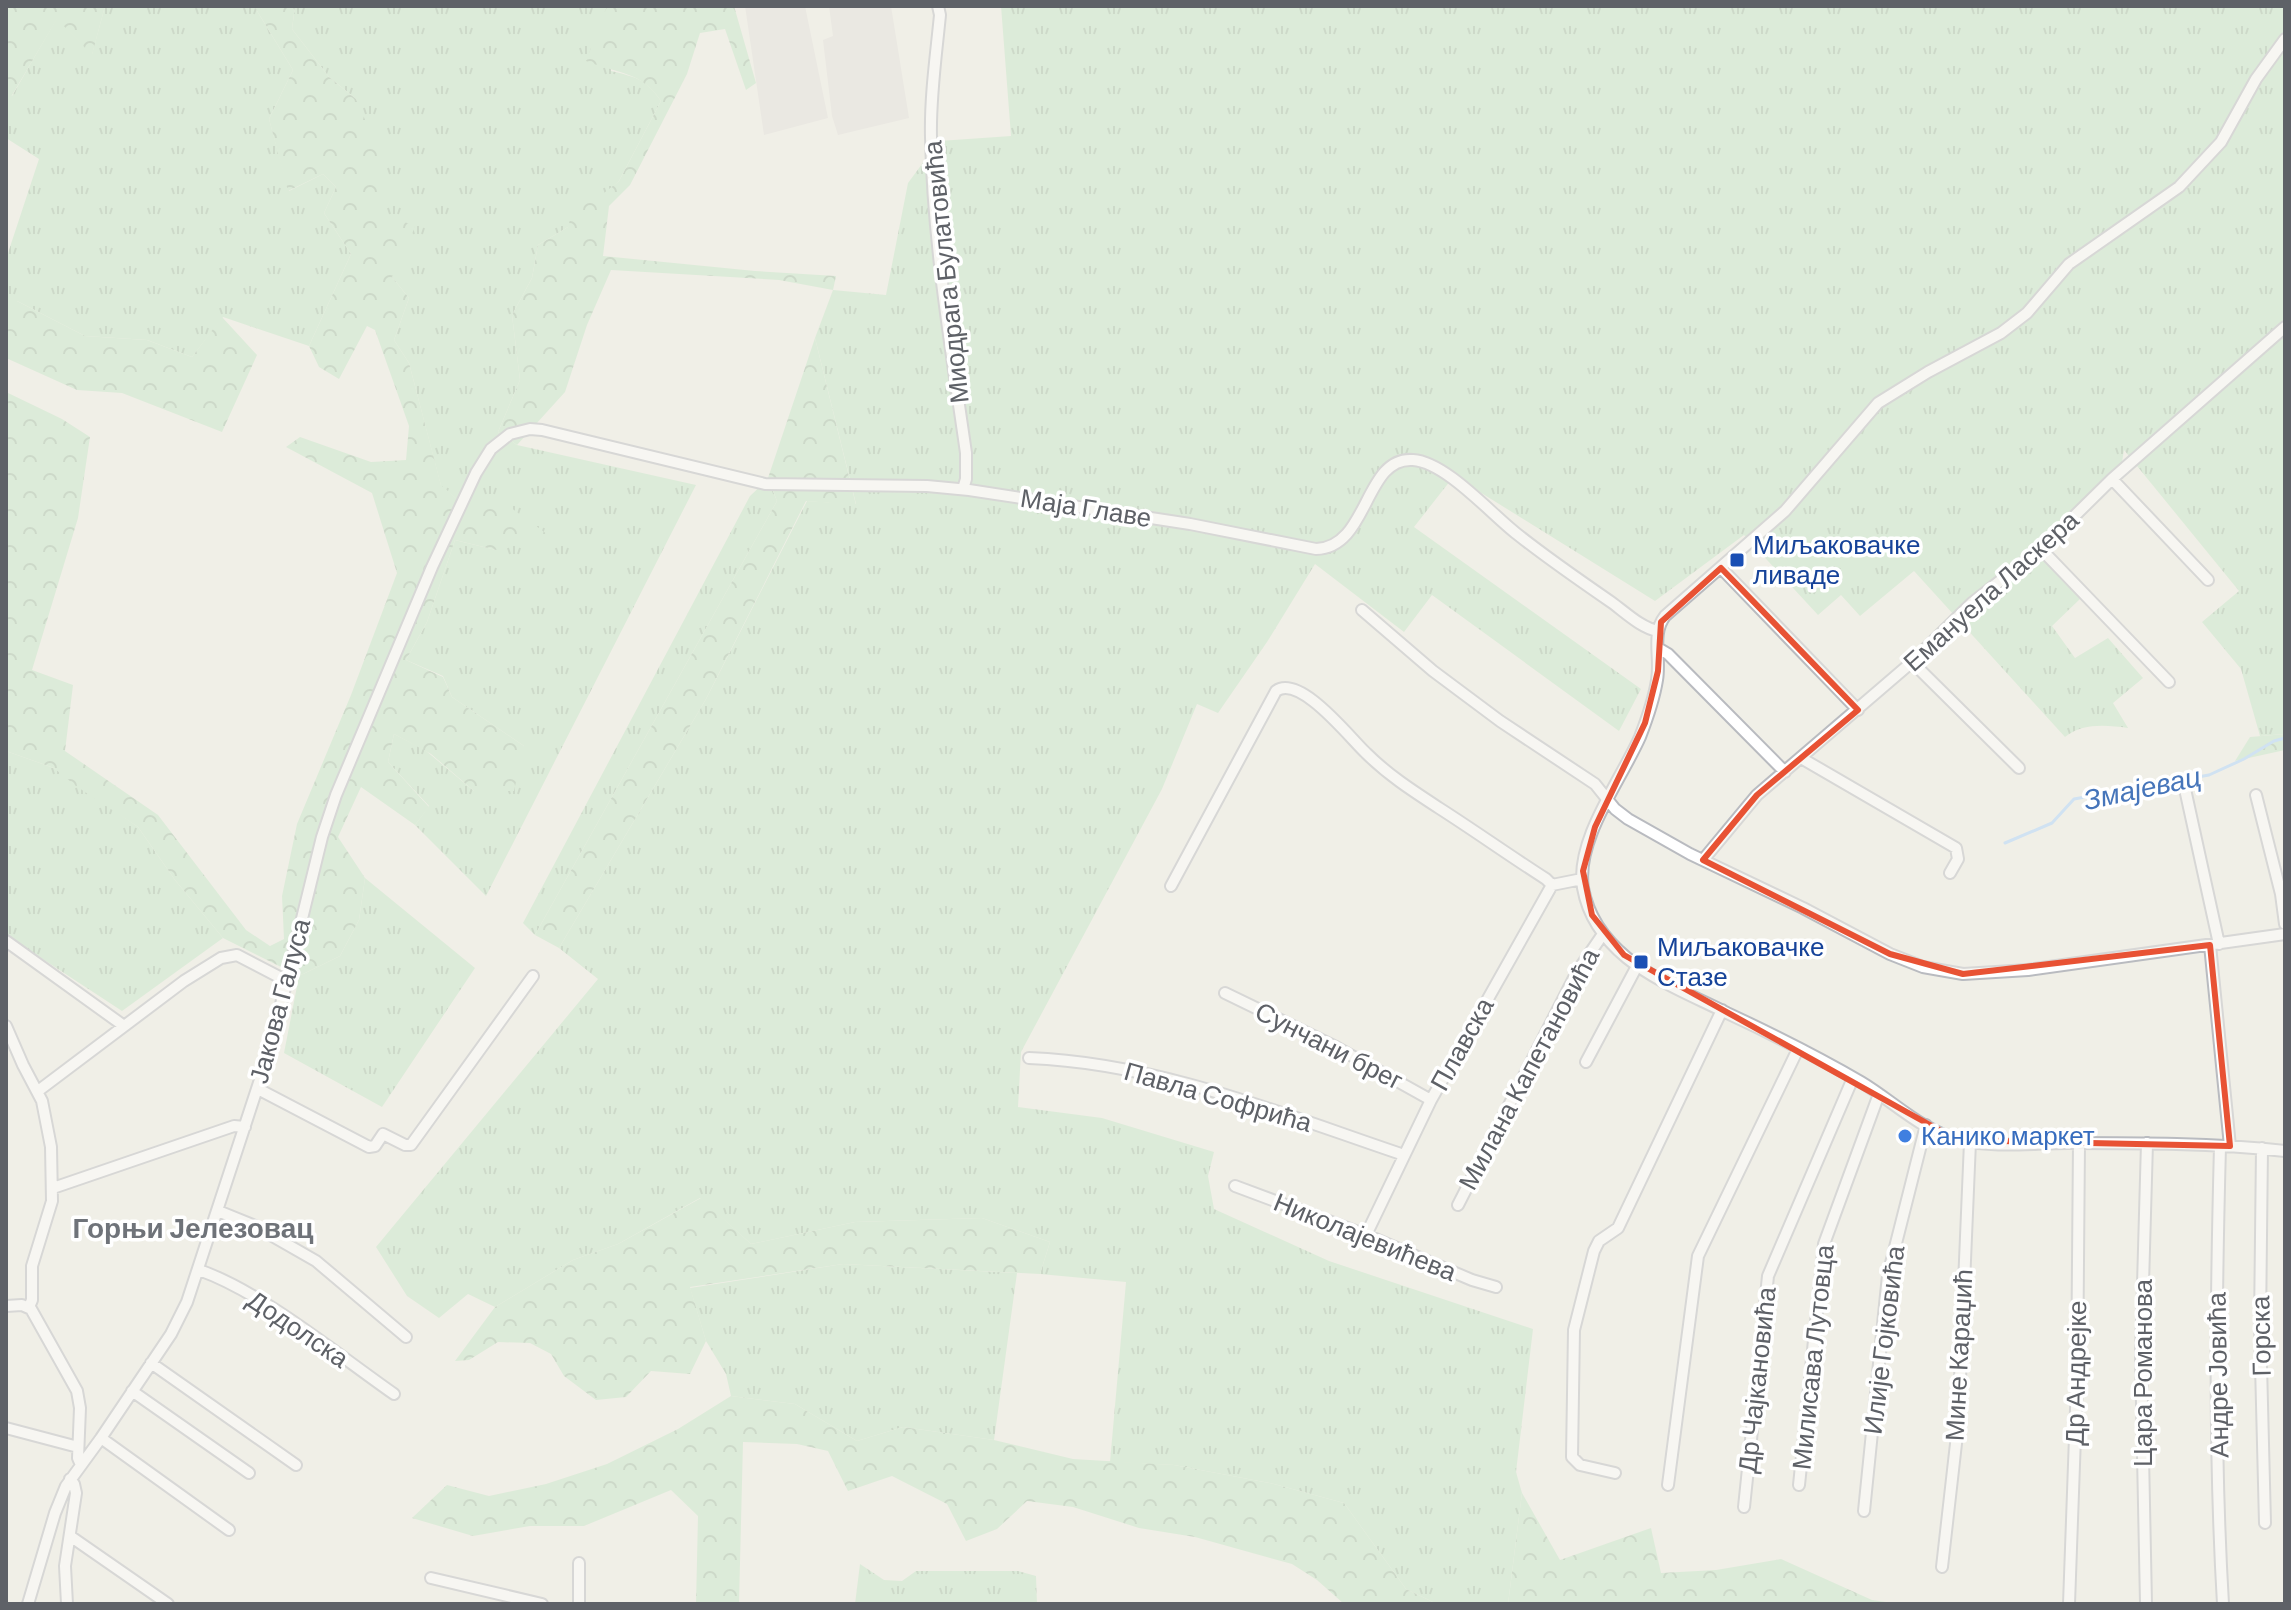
<svg xmlns="http://www.w3.org/2000/svg" width="2291" height="1610" font-family="Barlow,sans-serif">
<defs>
<pattern id="grass-tufts" width="24" height="20" patternUnits="userSpaceOnUse" patternTransform="scale(2)"><rect width="24" height="20" fill="#c4e7c7"/><path d="M3 7l-1-3M5 7V3M7 7l1-3M15 17l-1-3M17 17v-4M19 17l1-3" fill="none" stroke="#a2bfa5"/></pattern>
<pattern id="forest-crowns" width="20" height="18" patternUnits="userSpaceOnUse" patternTransform="scale(2)"><rect width="20" height="18" fill="#c4e7c7"/><path d="M2 6a3 3 0 1 1 6 0M12 15a3 3 0 1 1 6 0" fill="none" stroke="#a2bfa5"/></pattern>
</defs>
<rect width="100%" height="100%" fill="#f0efe7"/>
<path fill="#e2e0db" d="M745 6H805L828 118 764 135Z
M829 6H891L909 118 838 135 832 116 823 40 833 36Z"/>
<path fill="url(#grass-tufts)" d="M105 6H254L293 70 269 119 289 191 323 174 336 187 324 213 351 254 309 346 223 317 192 357 147 340 85 336 17 301H6V252L8 253 39 159 6 138V93L12 96 57 18 92 54Z
M295 6H608L611 71C636 77 646 79 661 101L619 181 568 227 538 245 532 278 512 315 520 380 498 432 517 445 696 485 486 896 415 825 429 806 388 762 394 734 425 750 474 791 524 746 452 697 443 676 406 660 427 622 455 540 496 550 459 501 441 486 409 363 394 340 409 298 392 277 372 221 356 99 329 77 292 29Z
M1001 6H2285V734L2260 736 2241 669 2202 622 2239 591 2124 450 2122 462 2033 547 2080 599 2052 626 2075 658 2108 638 2143 678 2113 703 2128 728C2105 725 2083 723 2065 737L1914 571 1860 616 1841 595 1818 615 1744 535 1655 601 1454 476 1414 527 1641 689 1619 731 1432 595 1404 632 1315 564 1267 642 1218 713 1197 704 1162 789 1021 1052 1018 1107 1102 1118 1214 1152 1208 1176 1214 1209 1329 1261 1533 1329 1516 1472 1522 1493 1508 1604H1437L1406 1589 1344 1503 1274 1484 1174 1465 1110 1462 1126 1282 1040 1274 1050 1242 982 1218 855 1222 751 1244 700 1198 618 1244 573 1260 495 1307 468 1294 439 1318 407 1296 376 1247 598 979 559 948 706 699 807 501 856 504 815 338 833 290 886 295 908 183 939 141 1011 136Z
M768 479 777 501 535 935 523 923 750 496Z
M6 751 54 768 138 827 175 880 223 938 122 1011 6 935Z
M365 878 475 968 382 1107 284 1053 299 976 340 956 359 920Z
M843 1264 1017 1273 994 1440 903 1427 857 1441 795 1404 731 1396 726 1374 706 1341 690 1288Z
M860 1564 884 1580 902 1581 916 1571H1018L1036 1576 1037 1604H855Z"/>
<path fill="url(#forest-crowns)" d="M6 6H105L92 55 57 19 11 97 6 93Z
M254 6H295L292 29 329 77 356 99 384 163 372 221 397 218 415 227 392 277 409 298 394 340 409 363 441 485 459 501 503 502 547 534 496 550 455 540 427 622 406 660 443 677 452 697 524 746 514 791H474L431 754 394 734 388 762 429 807 415 825 361 787 338 837 365 878 359 920 340 956 299 976 223 938 175 880 138 827 76 786 54 768 6 751V392L62 419 90 437 78 518 32 670 73 685 65 751 158 815 246 930 270 946 284 939 282 896 297 824 351 695 397 573 372 493 286 447 300 437 371 462 406 460 409 426 375 330 367 326 339 379 319 367 309 346 351 254 324 213 336 187 323 174 288 191 269 119 293 70Z
M607 6H734L756 83 746 90 725 29 700 33 687 74 630 185 609 206 603 256 755 271 836 276 833 290 779 280 611 270 587 325 565 392 517 445 498 432 520 380 512 315 532 278 538 245 568 227 578 190 604 193 619 181 661 101C641 71 618 74 586 61Z
M6 301H17L85 336 147 340 192 357 222 317 257 355 222 432 122 393 77 390 6 358Z
M815 338 856 505 806 501 706 699 559 948 535 935 777 501 768 478Z
M2285 734V750L2235 761 2250 737Z
M701 1198 751 1244 855 1222 982 1218 1050 1242 1040 1274 843 1264 690 1287 706 1341 690 1374 651 1371 626 1397 596 1400 564 1376 551 1354 530 1343 498 1342 469 1360 455 1361 495 1307 573 1260 618 1244Z
M731 1396 795 1404 857 1441 903 1427 994 1440 1073 1459 1174 1465 1274 1484 1344 1503 1406 1589 1437 1604H1344L1317 1580 1292 1564 1195 1537 1139 1528 1073 1507 1027 1501 997 1529 966 1541 947 1504 892 1476 848 1491 828 1451 797 1444 743 1442 739 1604H696L698 1516 671 1490 584 1526H530L473 1536 412 1518 447 1485 489 1496 546 1484 607 1464 678 1429Z
M1522 1493 1560 1560 1651 1528 1661 1573 1716 1570 1781 1559 1872 1600 1900 1604H1508Z"/>
<g fill="none" stroke-linecap="round" stroke-linejoin="round">
<path stroke="#a8d2fe" stroke-width="3" d="M2005 843 2052 823 2074 799 2209 775 2244 759 2274 741 2285 738"/>
<g stroke="#b9bbc0" stroke-width="14">
<path id="minor" d="M938 6 940 15C936 56 930 97 931 137 933 243 951 348 966 453V479L963 489
M2285 39 2256 79 2221 142 2179 187 2069 264 2027 313 2001 333 1928 372 1878 403 1785 511 1665 616C1651 634 1661 658 1657 680 1654 699 1647 719 1640 737 1621 780 1575 840 1583 888 1588 916 1605 940 1627 958 1657 982 1693 996 1727 1013 1772 1034 1818 1057 1861 1082 1893 1101 1923 1132 1960 1140 1994 1148 2033 1143 2068 1143 2140 1143 2213 1143 2285 1151
M2112 479 2208 580
M2041 549 2169 682
M1721 568 1858 710
M1362 610 1433 671 1500 721 1595 784 1615 809 1628 819 1690 854 1803 908 1890 954 1923 967 1963 974 2028 970 2285 934
M1658 648 1668 654 1785 772
M1912 662 2019 768
M1801 758 1956 848 1958 859 1950 873
M2185 789 2219 944
M2256 795 2281 894 2285 924
M1703 860 1757 795 1912 662 1972 603 2041 549 2112 479 2285 327
M1552 885 1582 879
M1171 886 1276 691C1300 674 1349 737 1366 753 1388 775 1413 791 1439 808 1475 831 1510 856 1546 879L1552 885
M6 941 124 1026
M2210 945 2230 1146
M1225 993 1336 1047 1431 1100
M6 1026 23 1065 42 1101 51 1147 52 1201 32 1266V1300L29 1307
M1029 1058C1159 1063 1282 1114 1404 1155
M1586 1062 1637 966
M258 1089 369 1147 375 1146 383 1134 405 1145H411L533 976
M38 1091 184 981 221 958 237 955 287 981
M2220 1146C2216 1298 2214 1452 2223 1604
M2262 1148 2260 1325 2265 1523
M1235 1186 1366 1235 1472 1280 1496 1287
M53 1188 234 1126 245 1127
M1458 1205 1577 972 1603 934
M218 1211 255 1226 316 1261 406 1337
M1366 1235 1431 1100 1552 885
M199 1270C262 1292 338 1355 394 1394
M6 1306 22 1305 31 1309 77 1391 80 1408 78 1458 81 1465
M151 1363 296 1465
M132 1391 249 1473
M6 1428 78 1447
M101 1438 229 1530
M1615 1473 1580 1465 1572 1457 1574 1330 1594 1251 1599 1241 1618 1228 1722 1010
M1668 1485 1698 1256 1798 1049
M1799 1485 1824 1244 1879 1094
M1744 1507 1768 1276 1853 1078
M1864 1511 1888 1275 1926 1125
M70 1536 168 1604
M579 1563V1604
M1942 1567 1958 1426 1970 1142
M431 1578 542 1604
M28 1604 55 1513 66 1486 101 1438 171 1334 187 1302 270 1049 322 837 336 795 432 567 476 473 491 449 510 434 530 429 542 430 765 484 927 486 969 490 1190 524 1316 549C1369 548 1364 456 1413 460 1446 462 1491 514 1517 534 1547 558 1579 580 1611 602 1625 612 1641 628 1658 631
M67 1604 65 1566 76 1493 74 1484 70 1479
M2069 1604 2077 1381 2079 1143
M2146 1604 2141 1355 2147 1143"/>
</g>
<use href="#minor" stroke="#fff" stroke-width="10"/>
</g>
<path d="M0 0H2291V1610H0ZM1721 568 1858 710 1757 795 1703 860 1890 954 1963 974 2210 945 2230 1146 1957 1140 1624 955 1592 915 1583 871 1595 827 1645 723 1658 671 1661 622Z" fill="#f0efe7" fill-opacity=".55" fill-rule="evenodd"/>
<path fill="none" stroke="#e85234" stroke-width="6" stroke-linejoin="round" d="M1721 568 1858 710 1757 795 1703 860 1890 954 1963 974 2210 945 2230 1146 1957 1140 1624 955 1592 915 1583 871 1595 827 1645 723 1658 671 1661 622Z"/>
<g fill="#1a4fb4" stroke="#fff" stroke-width="3">
<rect x="1729" y="552" width="16" height="16" rx="4"/>
<rect x="1633" y="954" width="16" height="16" rx="4"/>
</g>
<circle fill="#3f7fe0" stroke="#fff" stroke-width="3" cx="1905" cy="1136" r="8"/>
<g text-anchor="middle" stroke-width="7" stroke-linejoin="round" paint-order="stroke">
<g font-size="26" fill="#5e6167" stroke="#fff">
<text transform="translate(946 272) rotate(-96)" y="9">Миодрага Булатовића</text>
<text transform="translate(1086 508) rotate(9)" y="9">Маја Главе</text>
<text transform="translate(1991 591) rotate(-42)" y="9">Емануела Ласкера</text>
<text transform="translate(280 1001) rotate(-75)" y="9">Јакова Галуса</text>
<text transform="translate(1462 1044) rotate(-61)" y="9">Плавска</text>
<text transform="translate(1329 1046) rotate(27)" y="9">Сунчани брег</text>
<text transform="translate(1529 1069) rotate(-62)" y="9">Милана Капетановића</text>
<text transform="translate(1218 1097) rotate(16)" y="9">Павла Софрића</text>
<text transform="translate(1365 1237) rotate(22)" y="9">Николајевићева</text>
<text transform="translate(298 1329) rotate(34)" y="9">Додолска</text>
<text transform="translate(2261 1336) rotate(-91)" y="9">Горска</text>
<text transform="translate(1884 1340) rotate(-83)" y="9">Илије Гојковића</text>
<text transform="translate(1959 1355) rotate(-87)" y="9">Мине Караџић</text>
<text transform="translate(1813 1357) rotate(-84)" y="9">Милисава Лутовца</text>
<text transform="translate(2076 1373) rotate(-89)" y="9">Др Андрејке</text>
<text transform="translate(2143 1373) rotate(-90)" y="9">Цара Романова</text>
<text transform="translate(2218 1375) rotate(-91)" y="9">Андре Јовића</text>
<text transform="translate(1757 1380) rotate(-84)" y="9">Др Чајкановића</text>
</g>
<g font-size="26" fill="#164399" stroke="#fff" text-anchor="start">
<text x="1753" y="554">Миљаковачке<tspan x="1753" dy="30">ливаде</tspan></text>
<text x="1657" y="956">Миљаковачке<tspan x="1657" dy="30">Стазе</tspan></text>
</g>
<g font-size="26" fill="#366cbe" stroke="#fff" text-anchor="start">
<text x="1921" y="1145">Канико маркет</text>
</g>
<g font-size="28" font-style="italic" fill="#4675ba" stroke="#fff">
<text transform="translate(2142 788) rotate(-12)" y="10">Змајевац</text>
</g>
<g font-size="28" font-weight="bold" fill="#6f7379" stroke="#fff">
<text x="193" y="1238">Горњи Јелезовац</text>
</g>
</g>
<rect width="2291" height="1610" fill="none" stroke="#5e6167" stroke-width="16"/>
</svg>
